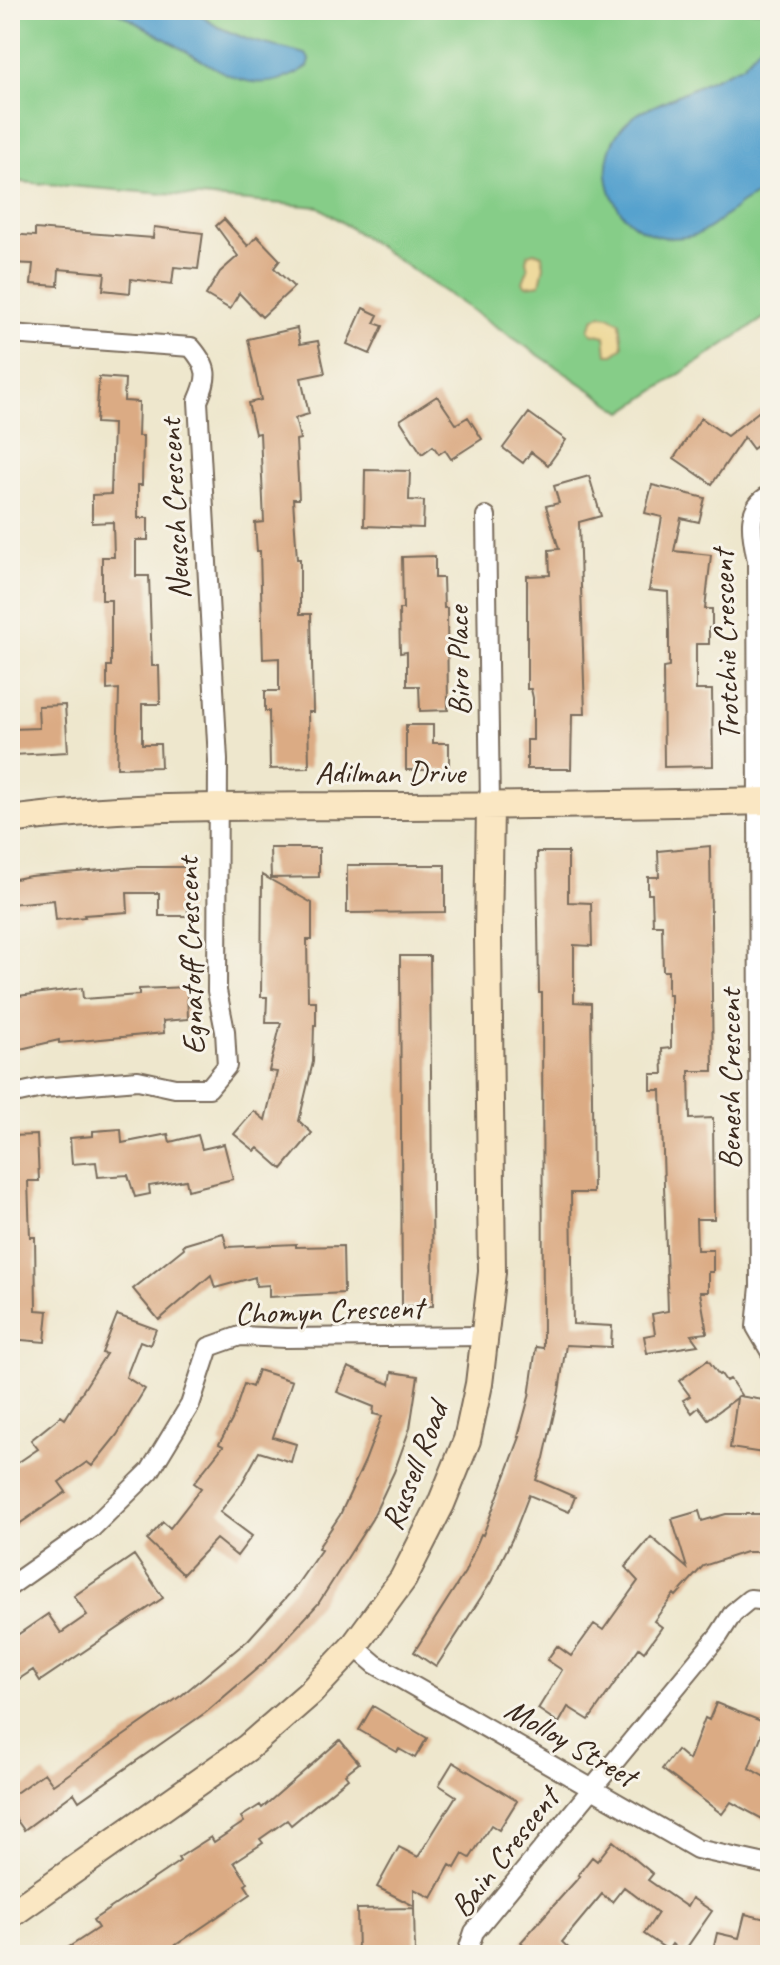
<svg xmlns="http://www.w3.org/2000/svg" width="780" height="1965" font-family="Caveat,sans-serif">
<rect width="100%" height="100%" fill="#f7f3e8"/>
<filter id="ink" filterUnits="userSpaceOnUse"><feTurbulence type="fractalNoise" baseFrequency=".0125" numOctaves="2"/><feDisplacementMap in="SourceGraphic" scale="16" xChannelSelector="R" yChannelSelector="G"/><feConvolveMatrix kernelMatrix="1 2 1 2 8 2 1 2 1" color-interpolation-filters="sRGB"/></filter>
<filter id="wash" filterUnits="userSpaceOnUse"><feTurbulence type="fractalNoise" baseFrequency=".006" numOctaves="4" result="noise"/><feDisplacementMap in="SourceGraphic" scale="32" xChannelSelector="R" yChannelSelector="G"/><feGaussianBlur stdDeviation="1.8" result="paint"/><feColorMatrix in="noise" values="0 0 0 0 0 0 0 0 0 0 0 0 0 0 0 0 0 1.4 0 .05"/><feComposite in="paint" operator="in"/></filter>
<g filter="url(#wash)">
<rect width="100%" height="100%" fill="#eee7cd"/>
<path fill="#86cd88" stroke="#607c53" stroke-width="2" d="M10 10H770V314L623 412 319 207 10 181Z"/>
<path fill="#eeda9e" stroke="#94825e" stroke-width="2" d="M534 252 542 255 544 266 540 284 526 286 523 282 528 269 526 260 528 254Z
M601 315 610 316 620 322 623 347 613 354H607L605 336 592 333 589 329 594 318Z"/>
<path fill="#56a2ce" stroke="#486676" stroke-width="2" d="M113 10H192L218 27 249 40 306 54 310 61 308 67C259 97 233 79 189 53 164 38 139 23 113 10Z
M770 34V188C761 193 751 197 742 203 727 213 710 232 691 236 614 252 575 154 639 113L743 65Z"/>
<g id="blocks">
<path fill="#dbab84" d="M224 219 248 246 257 236 280 260 274 268 294 287 262 317 239 293 230 309 206 295 220 272 238 256 216 226Z
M154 227 203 233 198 269 174 267 172 284 131 279 130 293 103 290 105 273 59 269 58 286 31 284 33 264 10 263V234L35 236V229L153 238Z
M363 308 378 315 374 323 383 326 370 354 347 344Z
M297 328 300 344 318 341 325 373 301 378 309 414 295 418 300 439 296 440 299 499H293L297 559H300V614H311L313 712H308L309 768 270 769 269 711H265V691H279V658L263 659 260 551H257L255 523 264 522 260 433 255 434 248 403 261 400 248 339Z
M99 377 125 379 124 401 139 402 138 436H143L142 485H138V518H148V540H136V576H149L152 666H159L160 704H142V744H160L161 767 117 768 119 689 107 690V666H111V600H102V557H114L113 522 92 523V495L111 494 113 424 96 423Z
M437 396 456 424 468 417 482 439 451 459 445 450 439 454 433 446 422 454 400 420Z
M770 403V436L753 449 744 437 712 484 674 458 701 418 727 436Z
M529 413 566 440 548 465 531 452 523 463 503 448Z
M365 470 410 471 409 500 424 501 423 528 364 526Z
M589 476 601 516 579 522 585 714H572L571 769H527V740H533V698L531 689H527V576L550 575 549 550 559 549 546 506 559 503 554 486Z
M652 485 705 498 699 522 681 518 674 551 711 555 705 609H712V628H709V644H696V690H712L713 766 664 767 663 668 669 667V630L668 592 649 590 662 517 645 513Z
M435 556V578H443L444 608H447L448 710 420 711 419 686H407V652L400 653 399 609H403L402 557Z
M65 705 68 752 13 755 12 729 39 728 38 706Z
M406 725H433V743H449V770H406Z
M710 846 713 1071H689L690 1119 713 1118 714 1219H696L697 1250H713V1272H708V1292H700L707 1333 691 1335 698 1345 647 1353 644 1336 655 1334 652 1314 668 1311 661 1090H651V1074H663L662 1049 671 1048V995H668V971H663L662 925H653L652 894H648V877H659L658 851Z
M270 848H319V877L271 878Z
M537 852H568V902L591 903 592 946 574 945V1002L591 1003 593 1193H571L573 1324 612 1326 611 1347 566 1345 559 1391 544 1458 536 1480 575 1497 569 1512 529 1495 512 1539 491 1582 436 1667 414 1652 465 1572 481 1534 483 1535 520 1437H518L529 1397 536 1347 543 1348 542 993H539Z
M347 865H445V912L347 913Z
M137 867H187L188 916H159V893H127L128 912 84 915 85 917 56 920 54 900 10 904V880L30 876Z
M262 875 312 903V940H307L308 1001H316V1025H314L313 1062 299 1121 312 1133 282 1169 258 1148 255 1151 234 1134 254 1111 265 1120 277 1072 269 1071 281 1023H266L267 997H261Z
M400 956H430L433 1306H402Z
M187 987 188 1019 163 1021 164 1033 59 1043V1040L16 1050 13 1037 10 1038V997L82 988 83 999 139 995V989Z
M121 1129 122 1143 168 1134 170 1142 198 1135 202 1149 224 1144 233 1179 188 1190 186 1180 149 1186 150 1194 135 1197 128 1175 98 1177 96 1162 72 1164 70 1138 93 1136V1131Z
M37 1135 39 1181H28L30 1237H35L36 1310 48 1311 45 1342 10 1339V1136Z
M223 1233 227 1247 296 1244V1247L343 1246 344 1293 269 1297V1285L256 1286 255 1277 215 1288 211 1275 159 1320 133 1289 184 1248 183 1245Z
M117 1315 156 1329 150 1345 140 1341 126 1377 145 1389 117 1435 92 1466 87 1462 59 1482 66 1492 10 1530V1468L38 1449 31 1440 61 1416 65 1419 106 1354 102 1353Z
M708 1360 719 1375 721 1374 726 1381 730 1379 741 1395 739 1396 770 1401V1454L730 1448 737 1398 708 1419 699 1407 692 1413 683 1400 690 1396 679 1381Z
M348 1367 390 1384 392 1372 418 1376 410 1428 394 1472 372 1519 318 1604 266 1661 205 1713 79 1801 74 1793 24 1830 10 1811V1797L44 1773 53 1785 182 1695 248 1640 293 1590 321 1550 318 1548 340 1515 365 1461 382 1416 373 1414 374 1407 337 1392Z
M258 1370 292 1381 273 1437 296 1444 291 1462 259 1452 242 1483 220 1512 252 1536 237 1556 216 1539 183 1574 147 1540 163 1522 170 1528 201 1488 194 1483 223 1446 219 1444 232 1420 244 1384 252 1387Z
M699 1511 702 1521 726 1514H770V1552H746L703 1566 676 1596 674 1594 654 1621 662 1627 644 1652 639 1648 589 1720 568 1707 559 1723 538 1709 562 1670 547 1660 557 1646 571 1656 594 1624 603 1630 638 1581 625 1567 651 1537 687 1568 672 1519Z
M134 1555 163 1598 40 1681 33 1670 10 1685V1640L48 1614 61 1633 87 1615 74 1596Z
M716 1703 766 1723 749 1768 770 1780V1823L731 1802 722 1814 662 1769 677 1750 689 1760 705 1718 709 1720Z
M373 1706 427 1738 415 1758 399 1749 397 1752 359 1730Z
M340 1740 359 1763 345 1774 348 1778 291 1825 287 1820 260 1839 263 1843 234 1862 248 1883 245 1885 251 1894 161 1955H57L98 1928 93 1920 180 1861 178 1858 211 1837 214 1842 244 1822 241 1817 260 1805 262 1808Z
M453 1762 517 1801 499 1830 491 1825 470 1858 463 1854 455 1868 450 1865 432 1898 414 1889V1906L377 1887 399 1847 418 1857 456 1796 439 1785Z
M613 1841 653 1874 648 1880 687 1907 692 1898 712 1911 683 1953 672 1944 668 1950 644 1934 658 1913 624 1887 612 1902 602 1894 562 1942 576 1955H535L521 1942 580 1876 578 1875 592 1857 597 1861Z
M414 1908 415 1955H358L357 1909Z
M745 1914 770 1920V1955H712L717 1933 739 1938Z"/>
</g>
</g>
<g filter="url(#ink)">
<use href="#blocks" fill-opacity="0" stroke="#7a6c5b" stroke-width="2"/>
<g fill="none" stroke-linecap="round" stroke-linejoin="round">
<g stroke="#7a6c5b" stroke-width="22">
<path id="street" d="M10 334 191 347C209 368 209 376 198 401L218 760 217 991 225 1031 227 1066 209 1088H175L138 1080 42 1088 10 1095
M770 495C743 508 753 538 757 561L760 1286 756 1327 770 1351
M486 516 490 806
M10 1586 91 1529 150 1471 190 1405 209 1347 240 1336 286 1338 484 1336
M354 1646 375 1664 697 1849 770 1865
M470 1955 468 1950 474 1932 719 1635 733 1613 750 1599 770 1601"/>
</g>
<g stroke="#7a6c5b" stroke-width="30">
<path id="secondary" d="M10 820C128 804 249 807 368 806 502 806 636 804 770 801
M10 1915 247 1748 310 1693 354 1646 403 1579 441 1504 467 1440 479 1384 492 1272 488 936 490 806"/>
</g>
<use href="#street" stroke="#fff" stroke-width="18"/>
<use href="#secondary" stroke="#fae7c3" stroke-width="26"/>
</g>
</g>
<g text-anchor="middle" stroke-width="6" stroke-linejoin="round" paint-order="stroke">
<g font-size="32" fill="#3b2a1e" stroke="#f7f3e8">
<text transform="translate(174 509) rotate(-93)" y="11">Neusch Crescent</text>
<text transform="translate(725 645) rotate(-92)" y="11">Trotchie Crescent</text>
<text transform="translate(458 661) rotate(-91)" y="11">Biro Place</text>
<text x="390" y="783">Adilman Drive</text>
<text transform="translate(190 956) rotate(-92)" y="11">Egnatoff Crescent</text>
<text transform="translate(729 1079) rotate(-90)" y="11">Benesh Crescent</text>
<text transform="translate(329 1310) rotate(-2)" y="11">Chomyn Crescent</text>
<text transform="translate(414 1466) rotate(-69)" y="11">Russell Road</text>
<text transform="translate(571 1742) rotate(30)" y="11">Molloy Street</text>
<text transform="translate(504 1852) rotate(-52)" y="11">Bain Crescent</text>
</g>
</g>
<rect width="780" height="1965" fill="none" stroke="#f7f3e8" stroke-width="40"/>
</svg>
